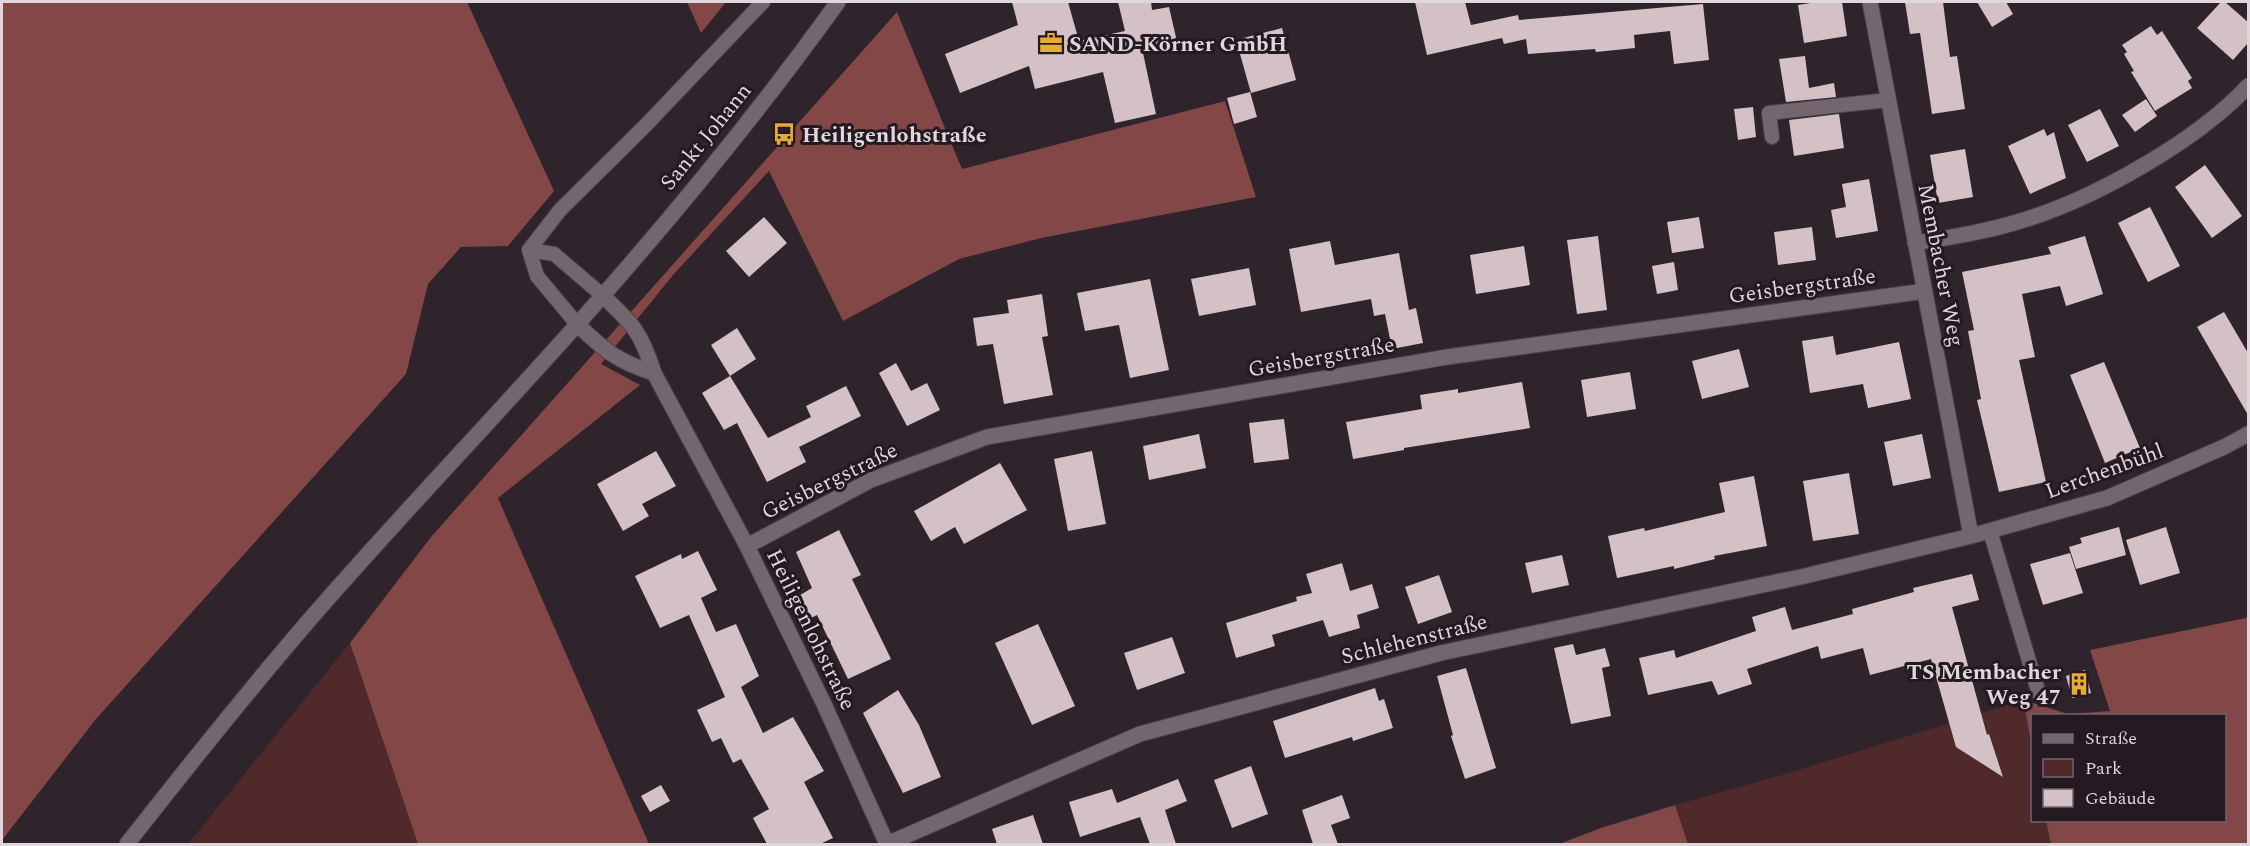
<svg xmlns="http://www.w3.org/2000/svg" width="2250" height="846" font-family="Spectral,serif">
<rect width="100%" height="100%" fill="#2f242b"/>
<path fill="#50292a" d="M350 643 418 844H188Z
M2023 700 2032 747V820L2046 821 2051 844H1688L1675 805 1789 773Z"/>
<path fill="#834747" d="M2 2H467L554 191 508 246 461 247 428 284 406 374 96 719 2 840Z
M687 2H726L701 33Z
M897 12 962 169 1225 101 1256 197 1041 238 959 259 843 321 769 171 673 275 601 364 640 385 498 498 649 844H418L350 643 431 537Z
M2248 616V844H2051L2046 821 2224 820V716H2032V747L2023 700 2068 714 2110 711 2090 650 2246 618Z
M1675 805 1688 844H1559L1601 828Z"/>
<path fill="#d3c1c6" d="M1012 2H1068L1079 41 1125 31 1118 2H1151L1152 10 1169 7 1178 46 1143 53 1156 114 1115 123 1103 72 1035 89 1029 66 960 93 945 54 1018 25Z
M1415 2H1465L1471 25 1518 15 1519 20 1703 4 1709 60 1674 64 1670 31 1634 35 1635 48 1596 52 1595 49 1528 54 1526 39 1504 44 1502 38 1427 55Z
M1817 2H1842L1847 36 1804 43 1798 5Z
M1905 2H1943L1950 57 1957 56 1965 109 1932 114 1920 33 1910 34Z
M1977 2H2006L2013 14 1992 27Z
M2221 2H2225L2248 22V43L2233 60 2197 28Z
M2151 26 2157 35 2162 31 2192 78 2188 81 2192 88 2155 111 2131 72 2134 71 2124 54 2127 52 2122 45Z
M1282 28 1296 80 1251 93 1236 40Z
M1805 56 1809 88 1834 83 1836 97 1786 102 1779 59Z
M1250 92 1257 117 1234 124 1227 98Z
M2146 99 2157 116 2135 132 2122 115Z
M1753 107 1756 137 1738 140 1734 109Z
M2100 109 2119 146 2087 162 2068 125Z
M1839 114 1844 148 1794 156 1789 120Z
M2044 129 2047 136 2054 132 2066 178 2030 194 2008 146Z
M1965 149 1973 197 1938 203 1930 155Z
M2205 165 2242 216 2212 238 2175 187Z
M1869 179 1878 231 1836 238 1831 210 1846 207 1842 184Z
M2150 207 2180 266 2148 282 2118 223Z
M764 217 787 243 749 277 726 251Z
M1699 217 1704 248 1672 253 1667 222Z
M1812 227 1816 260 1778 265 1774 232Z
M1598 236 1607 310 1577 314 1567 240Z
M2085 236 2103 294 2066 306 2060 286 2022 294 2035 357 2019 360 2046 482 1999 492 1977 400 1981 399 1968 331 1974 330 1962 272 2051 254 2048 247Z
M1330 241 1335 265 1399 253 1409 310 1416 308 1423 343 1392 349 1385 314 1374 316 1371 299 1301 312 1289 249Z
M1524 246 1530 285 1476 294 1470 255Z
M1674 262 1678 290 1657 294 1652 266Z
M1249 268 1256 305 1199 316 1191 279Z
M1150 279 1169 370 1130 378 1119 325 1085 331 1077 293Z
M1042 294 1048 336 1042 337 1053 395 1004 404 993 344 977 346 973 318 1009 313 1007 300Z
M2224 312 2248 353V415L2197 327Z
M737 328 756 359 730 376 711 345Z
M1833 336 1836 355 1899 342 1911 399 1868 408 1863 384 1810 393 1802 341Z
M1739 349 1749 387 1702 399 1692 361Z
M2104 362 2140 448 2105 463 2070 375Z
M896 363 911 391 927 383 940 410 907 426 879 373Z
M1630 372 1636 409 1587 417 1581 380Z
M730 376 768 438 811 417 806 406 846 386 861 416 799 447 806 462 767 482 737 423 724 430 702 393Z
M1522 382 1530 428 1404 448V450L1353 459 1346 422 1422 409 1420 395 1458 389V393Z
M1284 419 1289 459 1254 463 1249 423Z
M1199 434 1206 468 1149 480 1143 446Z
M1922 434 1931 478 1893 486 1884 442Z
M656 451 676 486 642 504 649 516 623 531 597 484Z
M1092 451 1106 524 1068 531 1054 459Z
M1000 463 1027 510 964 544 955 527 931 541 914 511Z
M1849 473 1859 534 1813 541 1803 481Z
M1754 476 1767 546 1714 556 1715 559 1674 569V566L1617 578 1608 536 1644 528 1645 531 1725 512 1719 483Z
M2119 527 2126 555 2076 569 2069 547 2082 543 2080 538Z
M2166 527 2180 573 2140 585 2126 540Z
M839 530 861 575 852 579 891 659 848 679 817 615 807 620 795 598 812 588 796 552Z
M698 551 717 590 701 598 716 632 736 624 759 676 741 687 763 733 793 717 824 771 804 782 833 838 820 844H767L753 818 769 809 741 759 733 763 721 738 712 742 697 710 725 697 689 615 660 628 635 576 681 554 682 559Z
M2070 553 2083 593 2043 605 2030 564Z
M1562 555 1569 585 1532 593 1525 563Z
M1342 563 1350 591 1372 584 1379 608 1357 615 1360 628 1329 637 1323 620 1272 635 1275 646 1236 658 1226 623 1297 601 1296 597 1312 593 1306 574Z
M1972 574 1979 600 1952 607 1987 735 1989 734 2003 777 1956 747 1931 659 1870 675 1863 648 1821 659 1818 646 1747 669 1752 684 1718 695 1712 681 1648 695 1639 658 1674 650 1676 658 1756 631 1752 617 1785 607 1792 630 1853 614 1852 609 1914 592 1913 588Z
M1439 575 1452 612 1418 624 1405 587Z
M1038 624 1075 706 1032 725 995 643Z
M1172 637 1185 673 1137 690 1124 653Z
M1573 644 1576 655 1605 648 1610 666 1602 668 1611 716 1571 724 1554 648Z
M1466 668 1496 768 1465 779 1451 736 1453 735 1437 676Z
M2085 670 2091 693 2072 698 2066 676Z
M1375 688 1379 701 1384 699 1393 728 1353 741 1352 737 1285 758 1273 721Z
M898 690 919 725 941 777 903 793 863 713Z
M1251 766 1268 814 1232 828 1214 780Z
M1178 779 1187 801 1165 810 1176 844H1150L1140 817 1080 837 1069 802 1112 789 1117 803Z
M661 785 670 801 650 812 641 796Z
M1342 795 1350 818 1331 825 1338 844H1313L1302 810Z
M1033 815 1043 844H997L992 829Z"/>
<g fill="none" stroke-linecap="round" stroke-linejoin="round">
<g stroke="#4b4247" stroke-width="16">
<path id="service" d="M1772 137 1769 113 1888 100
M529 250 560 210 645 126 763 2
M529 250 537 276 577 324
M529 250 554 254 602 295
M1990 531 2039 694"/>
</g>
<g stroke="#4b4247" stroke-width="17">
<path id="minor" d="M1870 2 1971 536
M1915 243C1953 237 1990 231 2027 219 2097 197 2198 140 2248 86
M602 295C633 324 641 332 654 373L747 546 824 704 887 844 1140 734 1441 653 1805 576 1971 536 2107 498 2224 447 2248 434
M577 324C604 350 618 362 654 373
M747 546 871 480 987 437 1447 357 1925 291"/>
</g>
<g stroke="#4b4247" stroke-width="17">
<path id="secondary" d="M127 844C185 770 244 696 305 625 380 538 459 455 536 370 643 253 746 130 838 2"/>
</g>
<use href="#service" stroke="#74666f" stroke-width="14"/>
<use href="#minor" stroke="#74666f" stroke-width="15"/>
<use href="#secondary" stroke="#74666f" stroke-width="15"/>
</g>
<defs>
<g id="office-bare" transform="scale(1.8)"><path d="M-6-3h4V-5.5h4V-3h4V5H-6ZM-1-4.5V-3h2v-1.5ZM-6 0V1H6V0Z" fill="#e7ac36" stroke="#251a21" stroke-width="2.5" paint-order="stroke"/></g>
<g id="bus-bare" transform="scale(1.8)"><path d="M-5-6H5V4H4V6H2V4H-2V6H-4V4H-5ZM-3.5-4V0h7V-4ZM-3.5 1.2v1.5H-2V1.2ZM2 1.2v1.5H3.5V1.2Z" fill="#e7ac36" stroke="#251a21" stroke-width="2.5" paint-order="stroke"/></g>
<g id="building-bare" transform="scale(1.8)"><path d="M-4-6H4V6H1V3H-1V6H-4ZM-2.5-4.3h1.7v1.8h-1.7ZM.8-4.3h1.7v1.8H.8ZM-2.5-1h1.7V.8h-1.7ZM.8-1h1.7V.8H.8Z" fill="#e7ac36" stroke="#251a21" stroke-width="2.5" paint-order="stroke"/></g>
</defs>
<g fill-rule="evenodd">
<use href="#office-bare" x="1051" y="43"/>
<use href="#bus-bare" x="784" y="134"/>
<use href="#building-bare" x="2079" y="684"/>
</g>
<g text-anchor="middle" stroke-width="6" stroke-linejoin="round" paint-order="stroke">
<g font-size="22" font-weight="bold" fill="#dfd7dc" stroke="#251a21" text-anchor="start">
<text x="1069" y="51">SAND-Körner GmbH</text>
<text x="802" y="142">Heiligenlohstraße</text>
<text x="2061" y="679" text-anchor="end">TS Membacher<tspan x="2061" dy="25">Weg 47</tspan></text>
</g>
<g font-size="22" fill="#dfd7dc" stroke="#251a21">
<text transform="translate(705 136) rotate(-51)" y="8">Sankt Johann</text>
<text transform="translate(1942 265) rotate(79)" y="8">Membacher Weg</text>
<text transform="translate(1802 285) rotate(-8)" y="8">Geisbergstraße</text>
<text transform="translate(1321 356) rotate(-10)" y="8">Geisbergstraße</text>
<text transform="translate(2104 470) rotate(-20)" y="8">Lerchenbühl</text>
<text transform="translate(829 480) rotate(-26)" y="8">Geisbergstraße</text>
<text transform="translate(812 629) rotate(64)" y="8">Heiligenlohstraße</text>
<text transform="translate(1414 638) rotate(-14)" y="8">Schlehenstraße</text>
</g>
</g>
<rect width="2250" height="846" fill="none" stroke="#dfd7dc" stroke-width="6"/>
<rect x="2031" y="714" width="195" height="108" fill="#251a21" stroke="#6f666c" stroke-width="1.5"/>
<rect x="2043" y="734" width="30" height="9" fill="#74666f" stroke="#6f666c" stroke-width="1.5"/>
<text x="2085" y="744" font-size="18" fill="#dfd7dc">Straße</text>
<rect x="2043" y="759" width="30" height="18" fill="#50292a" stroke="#6f666c" stroke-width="1.5"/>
<text x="2085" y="774" font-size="18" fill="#dfd7dc">Park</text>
<rect x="2043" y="789" width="30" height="18" fill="#d3c1c6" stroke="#6f666c" stroke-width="1.5"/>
<text x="2085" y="804" font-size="18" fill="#dfd7dc">Gebäude</text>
</svg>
